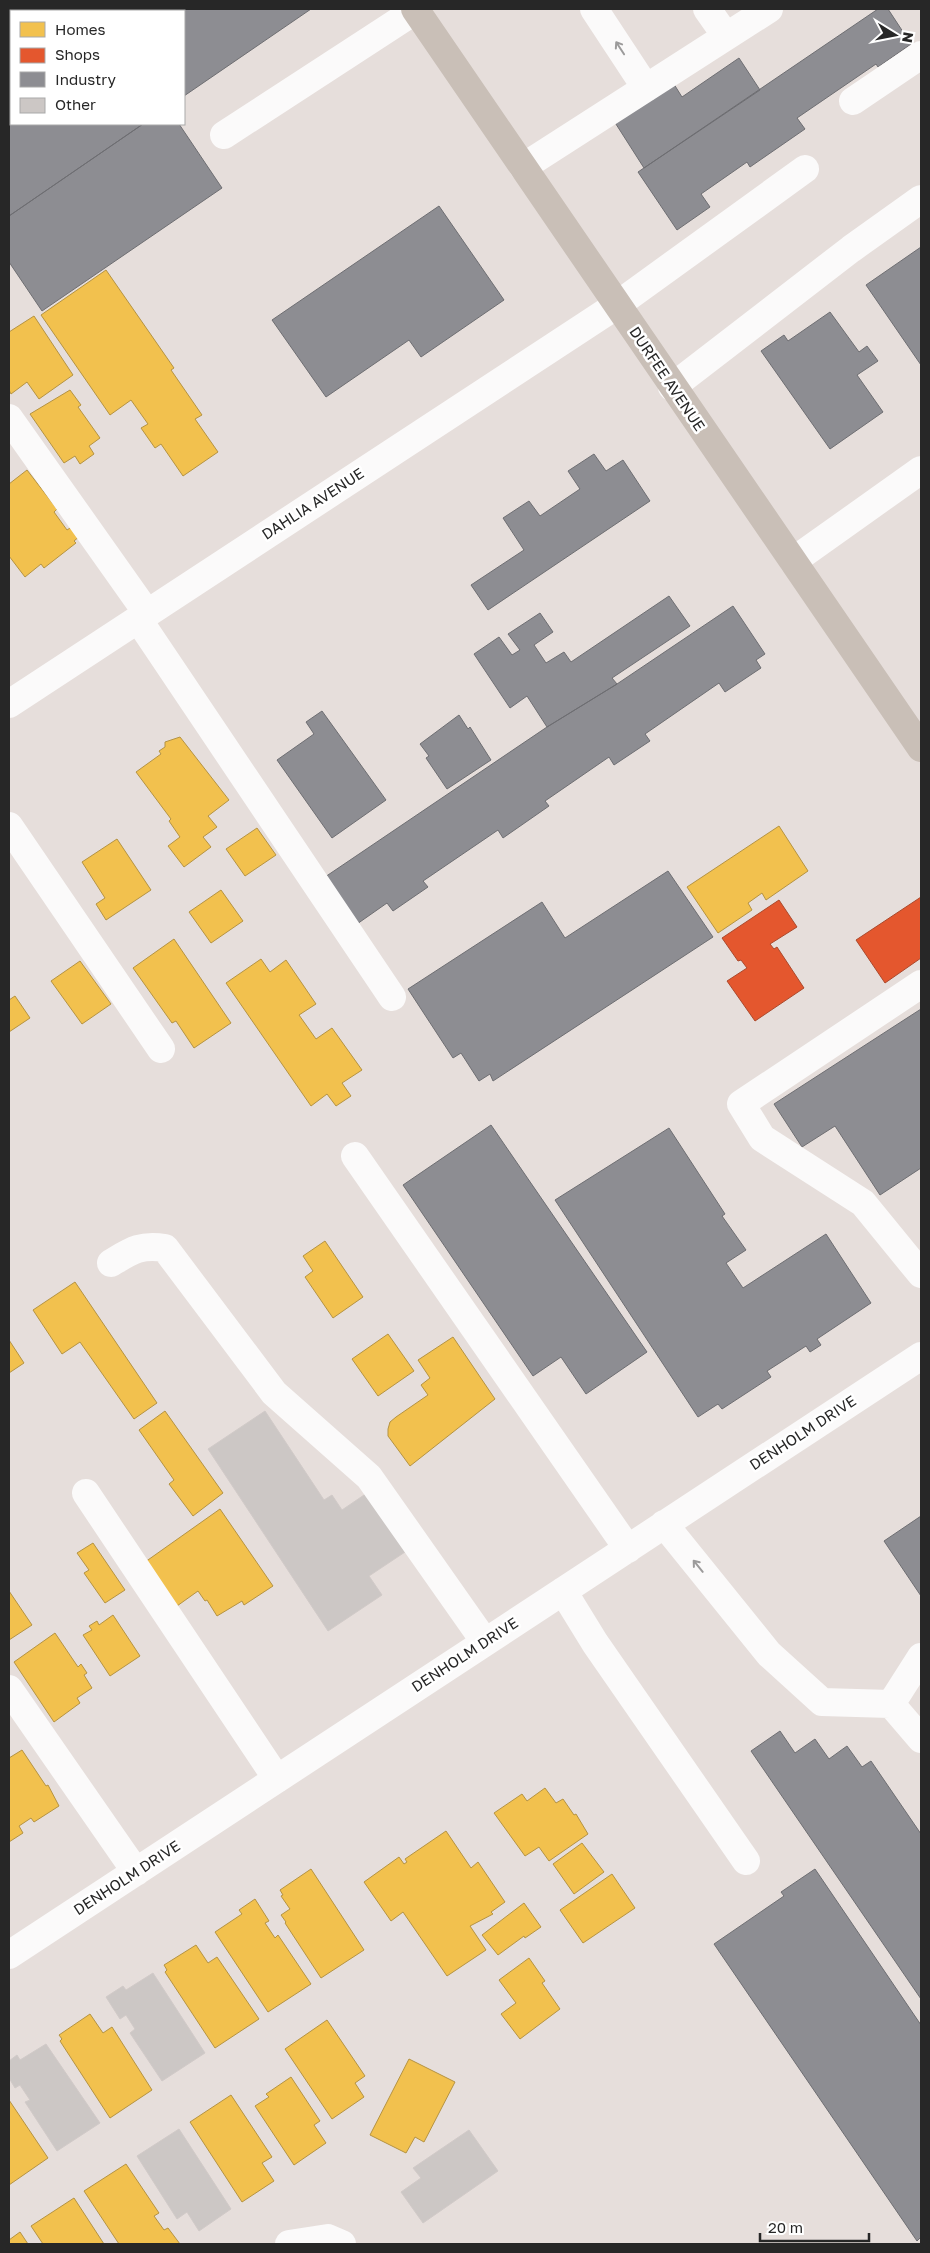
<svg xmlns="http://www.w3.org/2000/svg" width="930" height="2253" font-family="'Golos Text',sans-serif">
<rect width="100%" height="100%" fill="#e6dedb"/>
<path fill="#f2c14e" stroke="#b59342" d="M106 270 174 368 171 370 202 415 195 419 218 452 183 476 161 444 155 448 141 428 148 424 131 400 110 415 41 315Z
M34 316 73 375 39 399 27 382 11 394 9 390V332Z
M70 390 81 405 78 407 100 438 89 446 94 454 80 464 75 456 64 463 30 414Z
M27 470 57 509 54 512 67 530 73 526 80 536 74 541 76 543 44 568 41 564 25 577 9 556V484Z
M180 737 229 800 208 816 217 827 203 837 211 847 184 867 168 846 180 837 169 821 171 819 136 772 161 754 159 751 165 747V742Z
M779 826 808 871 766 900 762 893 748 903 752 910 718 933 687 887Z
M257 828 276 855 245 876 226 849Z
M117 839 151 890 106 920 96 904 105 898 82 862Z
M221 890 243 921 211 943 189 912Z
M174 939 231 1023 194 1048 176 1021 172 1023 133 968Z
M261 959 270 972 286 960 316 1004 299 1015 316 1039 332 1028 362 1070 342 1083 351 1096 336 1106 327 1094 311 1106 226 983Z
M80 961 111 1004 82 1024 51 981Z
M15 996 30 1018 9 1032V1000Z
M325 1241 363 1297 333 1318 305 1277 313 1271 303 1256Z
M75 1282 157 1403 134 1419 80 1342 62 1354 33 1310Z
M388 1334 414 1371 378 1396 352 1359Z
M453 1337 495 1399 410 1466 388 1436V1429L390 1422 396 1417 428 1395 421 1385 430 1378 418 1360Z
M9 1340 24 1363 9 1373Z
M165 1411 223 1493 193 1516 169 1484 174 1480 139 1430Z
M220 1509 273 1586 244 1605 242 1601 217 1616 207 1600 205 1601 198 1591 170 1611 138 1567Z
M93 1543 125 1590 105 1603 84 1573 89 1570 77 1553Z
M9 1591 32 1625 9 1640Z
M113 1615 140 1656 110 1676 83 1635 92 1630 89 1626 97 1621 99 1625Z
M55 1633 78 1667 81 1664 87 1673 84 1675 92 1688 77 1698 80 1703 54 1722 14 1662Z
M22 1750 46 1786 48 1785 59 1806 34 1822 31 1818 19 1826 23 1833 9 1842V1758Z
M545 1788 556 1803 563 1799 574 1815 576 1814 588 1834 549 1861 539 1847 525 1856 494 1813 522 1794 527 1801Z
M446 1831 471 1868 478 1862 505 1902 491 1912 493 1914 470 1926 486 1950 447 1976 403 1912 391 1921 364 1882 399 1857 404 1864 407 1862 405 1859Z
M582 1843 604 1872 574 1894 553 1864Z
M311 1869 364 1950 321 1978 285 1923 286 1922 281 1915 290 1909 281 1896 283 1895 280 1890Z
M612 1874 635 1908 583 1943 560 1910Z
M255 1899 269 1921 265 1923 275 1938 278 1935 311 1984 268 2012 215 1932 242 1914 239 1910Z
M524 1903 541 1927 525 1938 524 1936 498 1955 482 1935Z
M196 1945 208 1963 217 1957 259 2019 215 2048 165 1972 167 1970 164 1965Z
M529 1958 545 1981 542 1983 560 2009 520 2039 501 2014 516 2003 499 1980Z
M90 2014 103 2033 112 2027 152 2090 110 2118 60 2041 62 2039 59 2035Z
M327 2020 365 2076 355 2083 364 2097 332 2119 285 2049Z
M409 2059 455 2082 424 2142 415 2137 406 2153 370 2135Z
M291 2077 320 2121 314 2125 326 2143 294 2165 255 2106 269 2097 266 2094Z
M231 2095 272 2157 262 2163 274 2181 242 2202 190 2122Z
M9 2100 48 2158 9 2185Z
M126 2164 159 2213 154 2216 164 2230 168 2228 180 2244H119L84 2191Z
M74 2198 104 2244H43L31 2226Z
M20 2232 28 2244H9V2240Z"/>
<path fill="#e4572e" stroke="#ab492c" d="M921 897V958L885 983 856 940Z
M779 900 797 927 770 944 774 949 777 947 804 988 755 1021 727 981 747 968 741 960 738 961 722 938Z"/>
<path fill="#8d8d92" stroke="#6e6e72" d="M110 9H311L184 96V11H107Z
M878 9H888L911 44 878 67 876 64 797 118 805 129 750 167 747 162 701 194 710 207 677 230 638 172Z
M739 58 760 90 644 168 614 121 672 81 682 97Z
M11 76V124H143L9 216V78Z
M143 124H179L222 188 42 311 9 262V216Z
M439 206 504 300 421 357 409 340 326 397 272 320Z
M921 247V365L866 285Z
M830 312 859 352 867 346 878 361 857 375 883 412 830 449 761 351 784 335 788 341Z
M594 454 606 471 623 460 650 501 488 610 471 585 524 550 503 518 529 501 540 516 580 489 568 471Z
M669 596 690 626 612 678 617 684 547 727 527 696 510 708 474 654 499 637 512 655 520 650 508 634 540 613 553 632 534 645 546 663 564 652 571 662Z
M733 606 765 654 756 660 761 668 725 692 719 683 645 734 650 741 614 765 609 757 545 801 549 806 503 838 498 830 423 881 428 887 393 911 387 903 357 924 325 877 547 727 617 684Z
M322 711 386 800 332 838 277 760 314 734 306 722Z
M459 715 468 729 470 727 491 760 447 789 426 758 429 756 420 744Z
M668 871 713 937 493 1081 490 1074 479 1081 461 1053 453 1058 408 989 542 902 565 938Z
M921 1009V1168L880 1195 835 1126 802 1147 774 1104Z
M491 1125 647 1352 586 1394 561 1357 533 1376 403 1185Z
M669 1128 725 1214 722 1216 746 1250 726 1263 743 1288 826 1234 871 1303 817 1339 821 1345 810 1352 806 1346 767 1371 771 1377 722 1409 718 1404 698 1417 555 1200Z
M921 1516V1596L884 1541Z
M780 1731 795 1753 815 1739 829 1759 847 1746 862 1767 871 1761 921 1834V1999L751 1751Z
M815 1869 921 2025V2237L917 2241 714 1944 784 1896 781 1892Z"/>
<path fill="#ccc7c5" stroke="#d1cac8" d="M265 1411 324 1500 332 1495 342 1510 367 1493 405 1552 369 1576 382 1595 328 1631 208 1449Z
M153 1973 205 2053 162 2081 130 2033 135 2029 126 2015 120 2019 106 1997 123 1986 126 1990Z
M46 2044 100 2123 57 2151 25 2102 30 2100 20 2085 15 2088 9 2078V2061L17 2055 20 2060Z
M179 2129 231 2209 199 2231 187 2212 177 2219 137 2156Z
M469 2130 498 2171 423 2223 401 2192 421 2178 413 2168Z"/>
<g fill="none" stroke-linecap="round" stroke-linejoin="round">
<path stroke="#fbfafa" stroke-width="28" d="M594 9 646 88
M707 9 726 36
M37 11 40 9
M853 101 921 55
M224 135 416 10
M523 167 769 9
M672 387 851 249 921 199
M9 418 147 613
M793 561 921 470
M138 619 392 997
M9 704 617 305 805 169
M9 826 161 1049
M921 984 741 1104 762 1138 863 1203 921 1274
M355 1156 628 1549
M111 1263C131 1251 140 1244 165 1248L274 1393 369 1477 485 1642
M86 1493 277 1779
M664 1524 769 1654 822 1702 891 1704
M563 1591 595 1643 746 1861
M921 1657 891 1704 921 1739
M9 1689 136 1872
M9 1955 921 1356
M289 2244 328 2238 342 2244"/>
<path stroke="#c9bfb7" stroke-width="28" d="M415 9 921 748"/>
</g>
<defs><path id="oneway-shaft" d="M-6 0H5M1.5-3L5.5 0L1.5 3" fill="none" stroke-width="1.6" stroke-linecap="round" stroke-linejoin="round" transform="scale(1.25)"/></defs>
<g stroke="#9c9b9b">
<use href="#oneway-shaft" transform="translate(620 48) rotate(-123)"/>
<use href="#oneway-shaft" transform="translate(698 1566) rotate(-129)"/>
</g>
<g text-anchor="middle" stroke-width="5" stroke-linejoin="round" paint-order="stroke">
<g font-size="15" fill="#272727" stroke="#fff">
<text transform="translate(667 379) rotate(56)" y="5">DURFEE AVENUE</text>
<text transform="translate(313 504) rotate(-33)" y="5">DAHLIA AVENUE</text>
<text transform="translate(803 1433) rotate(-33)" y="5">DENHOLM DRIVE</text>
<text transform="translate(465 1655) rotate(-33)" y="5">DENHOLM DRIVE</text>
<text transform="translate(127 1878) rotate(-33)" y="5">DENHOLM DRIVE</text>
</g>
</g>
<rect width="930" height="2253" fill="none" stroke="#272727" stroke-width="20"/>
<rect x="10" y="10" width="175" height="115" fill="#ffffff" stroke="#a9a9a9"/>
<rect x="20" y="22" width="25" height="15" fill="#f2c14e" stroke="#a9a9a9"/>
<text x="55" y="35" font-size="15" fill="#272727">Homes</text>
<rect x="20" y="48" width="25" height="15" fill="#e4572e" stroke="#a9a9a9"/>
<text x="55" y="60" font-size="15" fill="#272727">Shops</text>
<rect x="20" y="72" width="25" height="15" fill="#8d8d92" stroke="#a9a9a9"/>
<text x="55" y="85" font-size="15" fill="#272727">Industry</text>
<rect x="20" y="98" width="25" height="15" fill="#ccc7c5" stroke="#a9a9a9"/>
<text x="55" y="110" font-size="15" fill="#272727">Other</text>
<g transform="translate(895 35) rotate(100)" stroke="#ffffff" stroke-width="4" paint-order="stroke">
<path d="M0-4L9 19L0 12L-9 19Z" fill="#272727"/>
<text y="-8" font-size="14" font-weight="bold" text-anchor="middle" fill="#272727">N</text>
</g>
<path d="M760 2233v8h109v-8" fill="none" stroke="#272727" stroke-width="2.5"/>
<text x="768" y="2233" font-size="15" fill="#272727" stroke="#ffffff" stroke-width="4" paint-order="stroke">20 m</text>
</svg>
